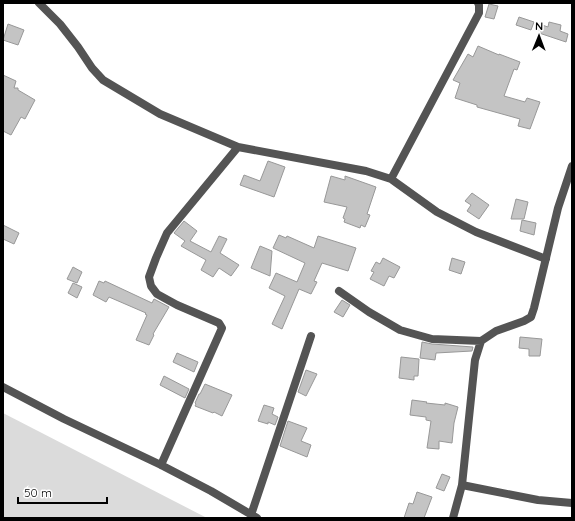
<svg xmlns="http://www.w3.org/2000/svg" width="575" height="521" font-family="Quicksand,sans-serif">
<rect width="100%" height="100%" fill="#fff"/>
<path fill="#dbdbdb" d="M3 413 207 518H3Z"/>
<path fill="#c4c4c4" stroke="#989898" d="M489 4 498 6 494 19 485 17Z
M519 17 534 22 531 30 516 25Z
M549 22 561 25 560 31 568 34 566 42 539 33V24L548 27Z
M8 24 24 30 18 45 3 40Z
M478 46 499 55V54L520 62 517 70 514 69 504 96 525 102 527 98 540 102 530 129 518 126 520 119 477 107V105L455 98 460 83 453 80 468 54 473 57Z
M3 75 16 81 14 88H18V90L35 100 25 119 21 117 11 135 3 131Z
M268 161 285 167 274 197 240 185 244 175 260 181Z
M331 176 345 180V176L376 187 367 214 370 215 365 227 361 225 360 228 344 222 345 219 343 218 347 207 324 202Z
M472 193 489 205 479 219 467 211 471 205 465 201Z
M516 199 528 202 524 219H511Z
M522 220 536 223 534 235 520 231Z
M184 221 197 231 190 241 211 252 219 236 227 239 220 253 239 265 231 276 219 268 213 277 201 270 206 260 181 246 185 241 174 233Z
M3 225 19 233 14 244 3 239Z
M279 235 286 238 287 236 314 248 318 236 356 248 348 271 322 263 314 281 317 282 311 294 299 289 282 329 272 324 285 296 269 288 276 273 297 282 305 263 273 248Z
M260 246 272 251 270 276 251 268Z
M383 258 400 267 394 278 389 276 384 286 370 279 374 272 371 271 376 262 380 264Z
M452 258 465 262 461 274 449 270Z
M73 267 82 272 77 283 67 279Z
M99 281 104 283 105 281 152 303 154 299 169 307 153 334 154 335 149 345 136 340 147 315 145 314 146 313 109 297 106 302 93 295Z
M73 283 82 287 77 298 68 293Z
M342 300 350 305 343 317 334 312Z
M520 337 542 339 540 356H529V349L519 348Z
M422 342 432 344 473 347 472 351 436 353 435 360 420 358Z
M177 353 198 362 194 372 173 362Z
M401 357 419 359 418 376H414V380L399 378Z
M306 370 317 374 306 396 298 392Z
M164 376 189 389 185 398 160 385Z
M205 384 232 395 222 416 214 412 213 413 195 406 196 404 195 403 199 394H200Z
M412 400 427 402 426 403 445 405V403L458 407 454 423 452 443 439 441V449L427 448 431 421 426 420V417L410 415Z
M264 405 274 408 272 414 278 417 275 425 268 422V424L258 421Z
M288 421 307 428 301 441 311 445 307 457 280 446Z
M442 474 450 477 444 491 436 488Z
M417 492 432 497 424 518H404L409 503 413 504Z"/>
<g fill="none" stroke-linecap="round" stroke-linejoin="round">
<path stroke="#545454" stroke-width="8" d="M39 3 60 24 78 47 92 68 103 80 160 114 238 147 366 171 391 179 437 212 476 232 546 259
M391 179 479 13V5L478 3
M339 291 369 312 400 330 432 339 481 341
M3 387 64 419 161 465 211 491 257 518
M161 465 222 328 219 323 177 305 157 294 151 286 149 277 156 258 167 233 238 147
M462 485 538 500 572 503
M251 515 311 336
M453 518 462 485 475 360 481 341 496 331 524 321 531 317 534 308 558 208 572 166"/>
</g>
<rect width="575" height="521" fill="none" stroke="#000000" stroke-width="8"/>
<g transform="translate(539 36) rotate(1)" stroke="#ffffff" stroke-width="3" paint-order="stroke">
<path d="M0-3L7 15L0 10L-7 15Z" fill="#000000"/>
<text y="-6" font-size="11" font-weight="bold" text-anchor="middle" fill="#000000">N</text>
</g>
<path d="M18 497v6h89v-6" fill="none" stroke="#000000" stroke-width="2"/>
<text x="24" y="497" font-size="12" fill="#000000" stroke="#ffffff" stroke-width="3" paint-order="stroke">50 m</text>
</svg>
